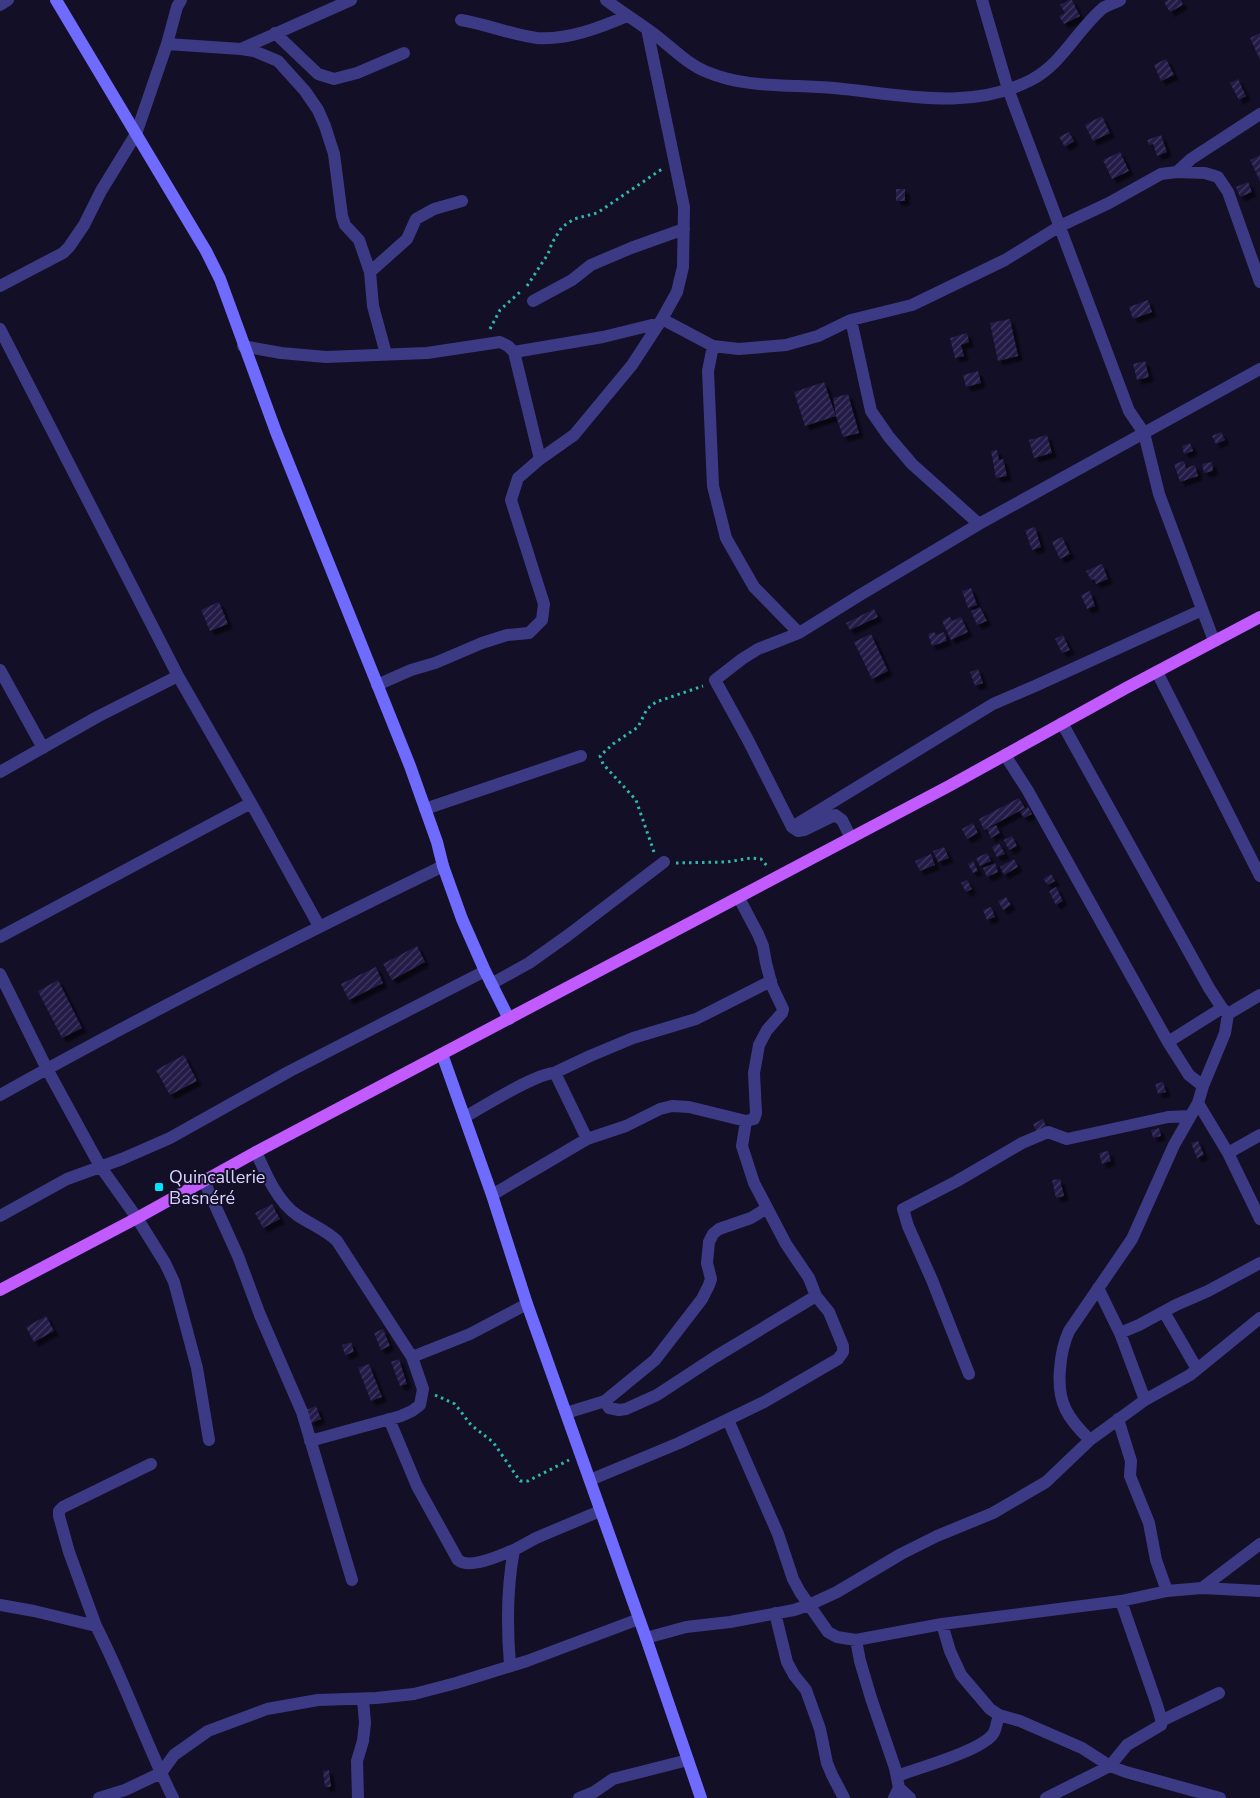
<svg xmlns="http://www.w3.org/2000/svg" width="1260" height="1798" font-family="'Nunito Sans',sans-serif">
<defs>
<pattern id="building-hatch" width="6" height="6" patternUnits="userSpaceOnUse" patternTransform="scale(1.25)"><rect width="6" height="6" fill="#241b47"/><path d="M-1 1l2-2M0 6l6-6M5 7l2-2" fill="none" stroke="#433b63"/></pattern>
<filter id="shadow"><feDropShadow dx="4.5" dy="4.5" stdDeviation="1" flood-color="#0009"/></filter>
</defs>
<rect width="100%" height="100%" fill="#130f26"/>
<path fill="url(#building-hatch)" filter="url(#shadow)" d="M1069 0H1072L1080 16 1064 24 1059 16 1065 13 1060 5Z
M1168 0H1181L1183 5 1170 12 1164 2Z
M1260 33V60L1250 38Z
M1166 59 1174 75 1161 81 1154 65Z
M1238 79 1246 96 1239 100 1230 83Z
M1102 116 1110 133 1093 141 1085 125Z
M1069 132 1074 141 1065 147 1059 137Z
M1161 135 1167 152 1157 156 1153 144 1149 145 1147 140Z
M1120 152 1129 171 1112 179 1103 160Z
M1260 155V181L1250 160Z
M1248 182 1252 192 1240 197 1236 187Z
M896 189H905V201H896Z
M1148 300 1152 312 1133 319 1129 307Z
M1010 319 1018 356 998 361 990 323Z
M967 333 969 342 961 345 964 356 955 358 950 338Z
M1145 361 1149 377 1137 380 1133 364Z
M978 371 981 383 966 387 963 375Z
M824 382 836 416 833 398 848 394 859 433 843 437 836 416 805 426 794 392Z
M1221 432 1225 440 1216 444 1212 436Z
M1047 435 1052 453 1034 458 1029 440Z
M1190 443 1193 451 1184 454 1182 446Z
M997 450 999 460 1003 459 1007 476 996 478 991 451Z
M1184 461 1186 468 1195 465 1198 476 1180 482 1174 464Z
M1212 462 1213 471 1204 473 1202 464Z
M1035 527 1041 547 1032 550 1025 530Z
M1062 537 1070 554 1060 559 1052 542Z
M1102 564 1108 579 1096 584 1094 579 1091 580 1086 571Z
M971 588 977 605 968 608 962 591Z
M1090 591 1095 606 1087 609 1081 595Z
M219 602 228 624 210 631 201 610Z
M980 607 987 621 977 625 971 611Z
M874 609 878 617 850 630 846 623Z
M950 617 952 621 961 617 968 632 951 640 942 621Z
M934 632 936 635 944 632 947 641 932 646 928 634Z
M871 634 888 671 872 679 854 642Z
M1063 635 1070 650 1062 653 1055 639Z
M978 669 983 683 975 686 970 672Z
M1019 798 1025 808 984 830 979 819Z
M1028 807 1032 814 1024 818 1020 812Z
M973 823 978 833 967 839 962 829Z
M996 825 1000 833 991 838 987 829Z
M1012 836 1017 846 1009 850 1004 840Z
M999 843 1005 854 997 857 992 847Z
M944 847 949 858 938 862 933 851Z
M987 853 991 861 980 866 976 858Z
M931 854 935 865 920 871 915 861Z
M1014 859 1018 867 1004 875 1000 867Z
M973 861 978 871 973 873 968 864Z
M995 863 998 872 987 877 983 868Z
M1051 874 1055 881 1048 885 1043 879Z
M967 880 972 889 966 892 961 883Z
M1056 887 1063 901 1056 905 1049 891Z
M1006 897 1011 905 1003 910 998 901Z
M991 907 995 917 987 920 983 910Z
M417 946 425 962 392 980 383 964Z
M376 967 383 983 349 1000 341 984Z
M58 980 82 1028 62 1038 38 991Z
M184 1055 197 1081 170 1095 156 1070Z
M1163 1082 1166 1092 1158 1094 1155 1084Z
M1043 1119 1048 1131 1038 1135 1033 1124Z
M1159 1128 1161 1136 1153 1138 1151 1130Z
M1198 1141 1204 1155 1197 1158 1191 1143Z
M1108 1151 1111 1161 1102 1164 1099 1153Z
M1060 1179 1064 1196 1056 1198 1052 1180Z
M272 1204 280 1219 263 1228 255 1213Z
M46 1316 54 1331 34 1342 26 1327Z
M383 1329 390 1346 381 1350 374 1333Z
M351 1342 354 1352 345 1355 342 1345Z
M399 1359 407 1384 400 1386 391 1362Z
M369 1364 382 1397 371 1401 358 1368Z
M316 1406 321 1419 311 1423 306 1410Z
M329 1770 331 1787H325L323 1771Z"/>
<g fill="none" stroke-linecap="round" stroke-linejoin="round">
<path stroke="#2fb8b0" stroke-width="3" stroke-dasharray="2.5 4" stroke-linecap="butt" d="M527 286 548 254 552 243 562 227 574 219 597 213 662 169
M490 329 500 310 520 292
M654 852 636 800 603 764 600 756 613 744 638 727 647 709 656 702 703 686
M676 863 727 862 751 858 761 859 768 867
M435 1395 455 1404 471 1425 493 1442 520 1481H528L569 1460"/>
<path stroke="#3d3a85" stroke-width="12" d="M606 0C623 13 641 24 658 37 673 49 689 65 707 72 747 89 792 84 834 88 899 94 970 112 1031 80 1062 64 1077 30 1103 8 1108 5 1115 3 1120 0
M982 0 1008 89 1129 411 1144 433 1159 494 1214 641
M0 5 8 0
M461 20C486 24 512 35 537 38 568 40 599 28 627 16
M275 33 318 74 334 79 357 73 404 53
M167 44 241 49 254 51 278 61 305 91 318 110 325 126 334 154 342 216 345 225 359 240 370 272 373 306 386 354
M241 49 351 0
M1177 172 1191 159 1260 114
M370 272 407 239 416 219 434 209 462 201
M0 286 63 253 69 247 84 225 101 191 136 134 167 44 177 7 181 0
M533 301 572 280 591 265 631 248 684 229
M662 319 713 346 739 349 786 345 818 336 851 320 912 305 1005 260 1060 226 1109 203 1161 174 1177 172 1205 173 1218 177 1228 192 1260 282
M851 320 871 411 889 437 912 464 979 524
M0 329 178 676
M243 346 281 353 326 357 427 353 500 342 508 346 514 352 540 459
M713 346 708 371 713 486 726 538 754 587 799 633
M514 352 603 337 660 323
M0 670 43 748
M1157 672 1260 876
M377 685 411 670 435 663 482 643 507 635 529 633 542 620 544 604 511 500 518 478 540 459 574 435 632 365 662 319 677 292 683 267 684 207 647 29
M1062 723 1209 988 1222 1008 1228 1014
M1005 755 1028 791 1168 1042 1189 1075 1203 1086
M0 772 97 717 178 676 251 803 319 926
M425 809 581 756
M792 827 993 704 1035 686 1202 610
M851 838 842 820 835 815 804 830 798 831 792 827 748 740 715 680 742 659 758 649 799 633 860 595 979 524 1260 369
M0 937 251 803
M0 974 47 1069 100 1166 137 1218 165 1263 174 1282 197 1368 209 1440
M491 984 529 963 567 936 664 862
M1168 1042 1222 1008
M554 1073 590 1056 633 1038 696 1019 771 981
M0 1095C145 1014 293 939 443 866
M1198 1103 1228 1153 1260 1219
M465 1117C484 1106 535 1074 554 1073L556 1075 587 1139
M256 1152C266 1174 277 1201 297 1215 310 1224 326 1230 337 1241L412 1357 423 1389 420 1405 412 1411 401 1416 310 1441
M1228 1153 1260 1135
M204 1181 238 1256 260 1315 302 1412 352 1580
M492 1195 587 1139 626 1126 660 1109 672 1106 689 1107 746 1121
M0 1216 67 1179 122 1159 170 1138 290 1071 485 971
M1098 1288 1120 1333 1145 1400
M1164 1312 1197 1369
M1120 1333 1139 1325 1176 1305 1208 1291 1260 1263
M412 1357 470 1334 527 1304
M969 1374 932 1280 908 1226 903 1209 957 1181 1022 1143 1048 1132 1067 1139 1168 1117 1190 1116
M605 1401 609 1408 619 1410 626 1409 657 1395 715 1357 816 1296
M566 1413 605 1401 655 1360 702 1299 709 1285 711 1279 707 1263 709 1242 713 1234 719 1229 751 1218 767 1208
M389 1419 417 1486 458 1560C470 1570 500 1555 514 1550
M1118 1419 1131 1461 1130 1476 1149 1523 1156 1560 1167 1591
M728 1420 778 1534 793 1579 800 1592 828 1632 837 1637 856 1640 942 1624 1121 1601 1167 1591 1202 1588 1260 1591
M1090 1440C1067 1418 1057 1402 1060 1369 1061 1355 1063 1344 1069 1331L1132 1239 1174 1145 1198 1103 1203 1086 1225 1033 1228 1014 1260 995
M590 1480 679 1443 764 1402 838 1359 843 1352V1346L829 1312 816 1296 809 1278 786 1244 754 1183 742 1146 746 1121 754 1119 756 1113 754 1073 759 1045 767 1030 782 1013 783 1009 772 986 766 963 763 946 758 934 739 898
M1202 1588 1260 1544
M0 1605 34 1611 96 1626C125 1682 145 1742 173 1798
M775 1613 787 1662 794 1675 806 1690 820 1729 827 1763 832 1775 844 1798
M942 1624 950 1651 961 1675 990 1709 999 1715 1020 1721 1082 1748 1110 1766 1126 1772 1220 1798
M96 1626 69 1552 59 1516V1511L63 1507 151 1464
M646 1638 686 1627 730 1622 794 1610 809 1605 837 1592 901 1554 937 1536 993 1513 1046 1482 1090 1440 1145 1400 1190 1375 1260 1318
M856 1640 860 1661 871 1698 895 1768 899 1788 894 1798
M510 1665C507 1629 507 1586 514 1550L536 1538 600 1511
M1161 1721 1219 1693
M897 1776C918 1768 981 1751 993 1734 996 1730 997 1721 999 1715
M899 1788 910 1798
M99 1798 125 1790 161 1773 174 1755 208 1731 267 1709 318 1700 376 1698 414 1694 456 1683 527 1661 639 1619
M358 1798 357 1761 363 1741 365 1723 363 1699
M579 1798 594 1792 613 1779 688 1760
M1046 1798 1110 1766 1127 1745 1161 1725 1162 1722 1157 1705 1121 1601"/>
<path stroke="#6f6bff" stroke-width="12" d="M56 0 206 251 220 279 276 432 410 766 437 842 443 866 462 919 485 971 509 1019
M442 1054 492 1195 527 1304 646 1638 701 1798"/>
<path stroke="#c25bff" stroke-width="12" d="M0 1290 137 1218 256 1152 949 786 1126 688 1260 617"/>
</g>
<rect fill="#00e5ff" stroke="#130f26" stroke-width="2" x="154" y="1182" width="10" height="10" rx="2.5"/>
<g text-anchor="middle" stroke-width="4" stroke-linejoin="round" paint-order="stroke">
<g font-size="18" fill="#d9d4ff" stroke="#130f26" text-anchor="start">
<text x="169" y="1183">Quincallerie<tspan x="169" dy="21">Basnéré</tspan></text>
</g>
</g>
</svg>
